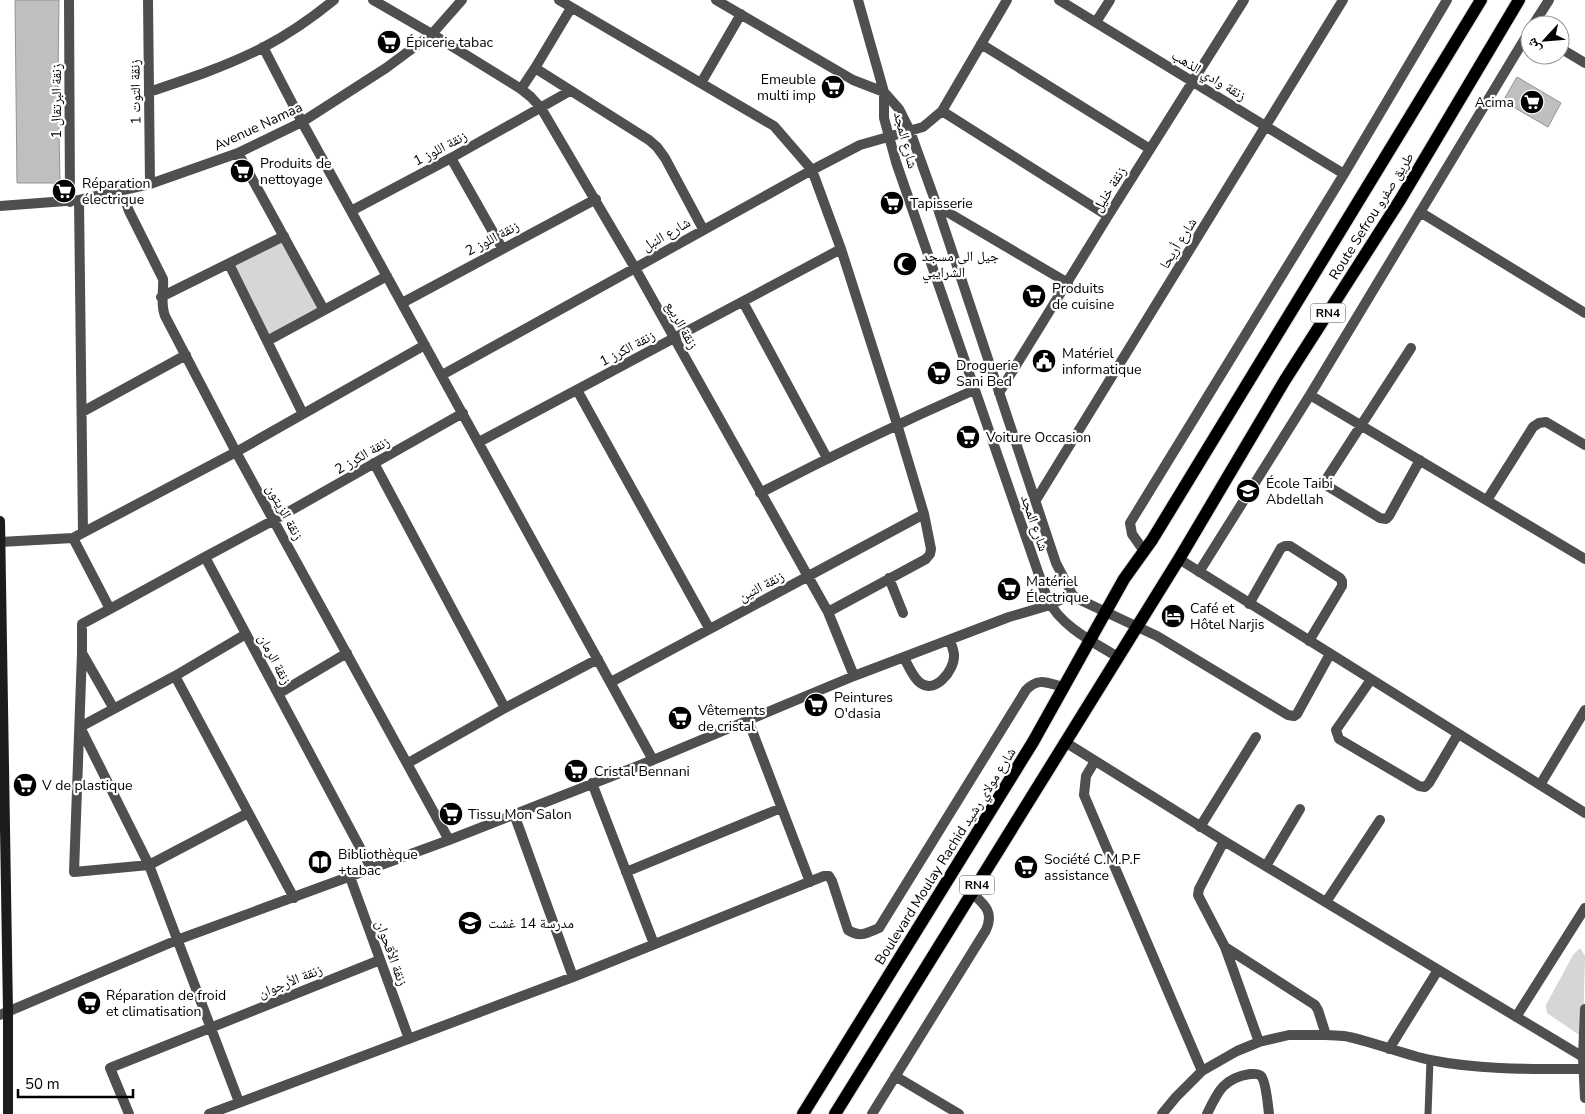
<svg xmlns="http://www.w3.org/2000/svg" width="1585" height="1114" font-family="'Nunito Sans','Noto Naskh Arabic',sans-serif">
<rect width="100%" height="100%" fill="#fff"/>
<path fill="#d6d6d6" d="M283 237 321 307 266 337 230 264Z
M1580 948 1585 956 1583 1029 1582 1037 1547 1013 1546 1005 1573 955Z"/>
<path fill="#bfbfbf" stroke="#939393" d="M15 0H59L58 78 60 183H17Z
M1517 77 1561 103 1548 127 1503 101Z"/>
<g fill="none" stroke-linecap="round" stroke-linejoin="round">
<g stroke="#dbdbdb" stroke-width="14">
<path id="primary" d="M803 1114 1033 742 1124 579 1152 540 1481 0
M835 1114 1179 559 1285 380 1400 200 1519 0"/>
</g>
<path stroke="#4f4f4f" stroke-width="7" d="M1428 1114 1430 1060"/>
<path stroke="#4f4f4f" stroke-width="10" d="M69 0 70 202
M148 0 150 184
M373 0 432 34 521 89 531 97 541 108 635 268 828 612 854 676
M559 0 774 126 812 170 841 249 897 424 924 514 931 549 930 554 926 559 828 612
M716 0 853 80 884 92 899 109 910 131 937 206 1056 563 1072 594 1076 598 1157 636 1288 715 1294 716 1297 714 1330 654
M858 0 884 92V118L896 162 1047 598C1060 626 1093 642 1118 657
M1059 0 1344 174
M1096 22 1110 0
M1533 25 1549 0
M981 44 1150 149
M263 47 302 122 653 760
M1560 48 1585 63
M535 68 649 140 657 147 665 158 703 229
M701 83 741 14
M521 89 535 68 571 8
M149 92C188 79 227 66 264 47 289 34 312 18 334 0
M942 111 1108 216
M238 153 324 310
M451 158 502 248
M122 191 129 211 163 279C164 292 160 303 165 316L236 452 449 840
M79 200 83 533
M0 206 79 200 150 184 238 153 302 122 386 68 432 34 462 0
M937 206 1068 283
M351 211 451 158 570 91
M1420 212 1585 313
M229 264 303 414
M161 297 284 236
M743 302 827 458
M402 303 596 199
M267 341 387 276
M1411 348 1327 478V482L1329 487 1380 518 1386 519 1389 516 1420 460
M442 375 812 170 860 145 923 127 942 111 1007 0
M577 390 709 628
M999 393 1108 216 1244 0
M1310 395 1585 559
M82 412 186 355
M479 442 841 249
M374 463 505 708
M760 493C831 456 902 422 974 390
M1036 500 1343 0
M1487 500 1533 427 1539 423 1546 422 1585 445
M73 538 110 609 82 624V653L114 709
M0 542 73 538 236 452 425 345
M1144 551 1132 534 1130 523 1344 174 1447 0
M205 557 274 520 463 413
M1179 559 1585 813
M1199 572 1310 395 1530 30
M889 578 903 613
M1249 604 1281 548 1285 546H1290L1340 578 1342 581V586L1309 641
M110 609 205 557 372 870
M82 653 74 872 149 865 248 813
M904 658C908 665 912 675 918 681 934 697 955 670 954 655 954 650 951 645 950 640
M175 676 294 898
M1370 681 1336 730 1339 739 1419 786 1425 787 1429 783 1458 734
M611 682 924 514
M278 694 347 653
M748 720 810 882
M1065 742 1224 841 1583 1057
M1095 761 1086 776 1084 795 1202 1071
M408 763 505 708 598 659
M592 783 654 944
M1540 785 1585 710
M514 814 573 977
M1200 827 1256 737
M1224 841 1199 889 1198 895 1201 901 1225 947 1315 1005 1318 1010 1326 1035C1334 1036 1342 1035 1349 1037 1376 1043 1403 1054 1430 1060 1480 1070 1532 1069 1583 1069
M1266 866 1300 809
M626 872 781 808
M350 877 409 1039
M1326 902 1380 820
M1225 947 1259 1042
M1585 1009 1583 1057 1585 1098
M0 1015 177 940 449 840 653 760 854 676 1009 617 1050 605 1072 594
M1516 1017 1585 908
M1389 1049 1438 970
M895 1076 959 1114
M239 1102 149 865 80 727 175 676 246 634
M129 1114 110 1068 380 960
M209 1114 573 977 824 876H829L832 881 848 930C860 938 867 933 879 928L1026 690C1039 677 1047 683 1063 687
M872 1114 986 930C994 912 985 905 972 893
M1162 1114 1176 1097 1202 1071 1237 1051 1259 1042 1289 1035H1326
M1207 1114C1218 1091 1224 1078 1250 1074 1254 1074 1258 1073 1261 1076 1266 1081 1268 1106 1269 1114"/>
<path stroke="#1c1c1c" stroke-width="10" d="M0 521 8 1012V1114"/>
<use href="#primary" stroke="#000" stroke-width="12"/>
</g>
<defs>
<g id="supermarket-disc" transform="scale(1.25)"><circle r="9.5" fill="#000" stroke="#fff"/><path d="M-6-5.5h2.5l.6 2H6L4.5 2H-2.5L-4.4-4H-6ZM-1.5 3.2a1.3 1.3 0 1 0 .1 0ZM3 3.2a1.3 1.3 0 1 0 .1 0Z" fill="#fff"/></g>
<g id="mosque-disc" transform="scale(1.25)"><circle r="9.5" fill="#000" stroke="#fff"/><path d="M3.5-4.9A6 6 0 1 0 3.5 4.9A5 5 0 1 1 3.5-4.9Z" fill="#fff"/></g>
<g id="civic-disc" transform="scale(1.25)"><circle r="9.5" fill="#000" stroke="#fff"/><path d="M-.6-6.5H3V-4.5H.6V-3L4-1V1h2V6H-6V1h2V-1L-.6-3ZM-1.2 2.5V6h2.4V2.5Z" fill="#fff"/></g>
<g id="school-disc" transform="scale(1.25)"><circle r="9.5" fill="#000" stroke="#fff"/><path d="M0-5L7-2L0 1L-7-2ZM-4 1L0 2.5L4 1V4Q0 6-4 4Z" fill="#fff"/></g>
<g id="hotel-disc" transform="scale(1.25)"><circle r="9.5" fill="#000" stroke="#fff"/><path d="M-6-4.5h1.5V1H6V5H4.5V3h-9V5H-6ZM-4 0a1.8 1.8 0 1 1 3.6 0ZM.5 0V-2.5h3Q6-2.5 6 0Z" fill="#fff"/></g>
<g id="library-disc" transform="scale(1.25)"><circle r="9.5" fill="#000" stroke="#fff"/><path d="M-6-4Q-3-5.5-.7-3.5V5Q-3 3-6 4ZM6-4Q3-5.5 .7-3.5V5Q3 3 6 4Z" fill="#fff"/></g>
</defs>
<g fill-rule="evenodd">
<use href="#supermarket-disc" x="389" y="42"/>
<use href="#supermarket-disc" x="833" y="87"/>
<use href="#supermarket-disc" x="1532" y="102"/>
<use href="#supermarket-disc" x="242" y="171"/>
<use href="#supermarket-disc" x="64" y="191"/>
<use href="#supermarket-disc" x="892" y="203"/>
<use href="#mosque-disc" x="905" y="264"/>
<use href="#supermarket-disc" x="1034" y="296"/>
<use href="#civic-disc" x="1044" y="361"/>
<use href="#supermarket-disc" x="939" y="373"/>
<use href="#supermarket-disc" x="968" y="437"/>
<use href="#school-disc" x="1248" y="491"/>
<use href="#supermarket-disc" x="1009" y="589"/>
<use href="#hotel-disc" x="1173" y="616"/>
<use href="#supermarket-disc" x="816" y="705"/>
<use href="#supermarket-disc" x="680" y="718"/>
<use href="#supermarket-disc" x="576" y="771"/>
<use href="#supermarket-disc" x="25" y="785"/>
<use href="#supermarket-disc" x="451" y="814"/>
<use href="#library-disc" x="320" y="862"/>
<use href="#supermarket-disc" x="1026" y="867"/>
<use href="#school-disc" x="470" y="923"/>
<use href="#supermarket-disc" x="89" y="1003"/>
</g>
<g text-anchor="middle" stroke-width="4.5" stroke-linejoin="round" paint-order="stroke">
<g fill="#fff" stroke="#4c4c4c" stroke-width="1">
<rect x="1310.5" y="303.5" width="35" height="19" rx="4"/>
<rect x="959.5" y="875.5" width="35" height="19" rx="4"/>
</g>
<g font-size="12" font-weight="bold" fill="#000">
<text x="1328" y="317">RN4</text>
<text x="977" y="889">RN4</text>
</g>
<g font-size="14" fill="#000" stroke="#fff" text-anchor="start">
<text x="406" y="47">Épicerie tabac</text>
<text x="816" y="84" text-anchor="end">Emeuble<tspan x="816" dy="16">multi imp</tspan></text>
<text x="1514" y="107" text-anchor="end">Acima</text>
<text x="260" y="168">Produits de<tspan x="260" dy="16">nettoyage</tspan></text>
<text x="82" y="188">Réparation<tspan x="82" dy="16">électrique</tspan></text>
<text x="910" y="208">Tapisserie</text>
<text x="922" y="261">جيل الي مسجد<tspan x="922" dy="16">الشرايبي</tspan></text>
<text x="1052" y="293">Produits<tspan x="1052" dy="16">de cuisine</tspan></text>
<text x="1062" y="358">Matériel<tspan x="1062" dy="16">informatique</tspan></text>
<text x="956" y="370">Droguerie<tspan x="956" dy="16">Sani Bed</tspan></text>
<text x="986" y="442">Voiture Occasion</text>
<text x="1266" y="488">École Taibi<tspan x="1266" dy="16">Abdellah</tspan></text>
<text x="1026" y="586">Matériel<tspan x="1026" dy="16">Électrique</tspan></text>
<text x="1190" y="613">Café et<tspan x="1190" dy="16">Hôtel Narjis</tspan></text>
<text x="834" y="702">Peintures<tspan x="834" dy="16">O'dasia</tspan></text>
<text x="698" y="715">Vêtements<tspan x="698" dy="16">de cristal</tspan></text>
<text x="594" y="776">Cristal Bennani</text>
<text x="42" y="790">V de plastique</text>
<text x="468" y="819">Tissu Mon Salon</text>
<text x="338" y="859">Bibliothèque<tspan x="338" dy="16">+tabac</tspan></text>
<text x="1044" y="864">Société C.M.P.F<tspan x="1044" dy="16">assistance</tspan></text>
<text x="488" y="928">مدرسة 14 غشت</text>
<text x="106" y="1000">Réparation de froid<tspan x="106" dy="16">et climatisation</tspan></text>
</g>
<g font-size="14" fill="#000" stroke="#fff">
<text transform="translate(1209 75) rotate(31)" y="5">زنقة وادي الذهب</text>
<text transform="translate(135 92) rotate(-91)" y="5">زنقة التوت 1</text>
<text transform="translate(56 101) rotate(-90)" y="5">زنقة البرتقال 1</text>
<text transform="translate(258 126) rotate(-25)" y="5">Avenue Namaa</text>
<text transform="translate(906 140) rotate(75)" y="5">شارع المجد</text>
<text transform="translate(440 148) rotate(-28)" y="5">زنقة اللوز 1</text>
<text transform="translate(1109 189) rotate(-58)" y="5">زنقة خليل</text>
<text transform="translate(1371 216) rotate(-58)" y="5">Route Sefrou طريق صفرو</text>
<text transform="translate(666 234) rotate(-30)" y="5">شارع النبل</text>
<text transform="translate(492 238) rotate(-28)" y="5">زنقة اللوز 2</text>
<text transform="translate(1178 243) rotate(-58)" y="5">شارع أريحا</text>
<text transform="translate(682 325) rotate(61)" y="5">زنقة الربيع</text>
<text transform="translate(627 348) rotate(-28)" y="5">زنقة الكرز 1</text>
<text transform="translate(362 455) rotate(-30)" y="5">زنقة الكرز 2</text>
<text transform="translate(285 512) rotate(61)" y="5">زنقة الزيتون</text>
<text transform="translate(1035 523) rotate(71)" y="5">شارع المجد</text>
<text transform="translate(761 586) rotate(-28)" y="5">زنقة التين</text>
<text transform="translate(275 659) rotate(62)" y="5">زنقة الرمان</text>
<text transform="translate(945 856) rotate(-58)" y="5">Boulevard Moulay Rachid شارع مولاي رشيد</text>
<text transform="translate(392 953) rotate(70)" y="5">زنقة الأقحوان</text>
<text transform="translate(290 981) rotate(-22)" y="5">زنقة الأرجوان</text>
</g>
</g>
<g transform="translate(1545 40) rotate(244)"><circle r="24" fill="#ffffff" stroke="#999999"/>
<path d="M0-4L9 19L0 12L-9 19Z" fill="#000000"/>
<text y="-8" font-size="14" font-weight="bold" text-anchor="middle" fill="#000000">ش</text>
</g>
<path d="M18 1089v8h115v-8" fill="none" stroke="#000000" stroke-width="2.5"/>
<text x="25" y="1089" font-size="15" fill="#000000" stroke="#ffffff" stroke-width="4" paint-order="stroke">50 m</text>
</svg>
